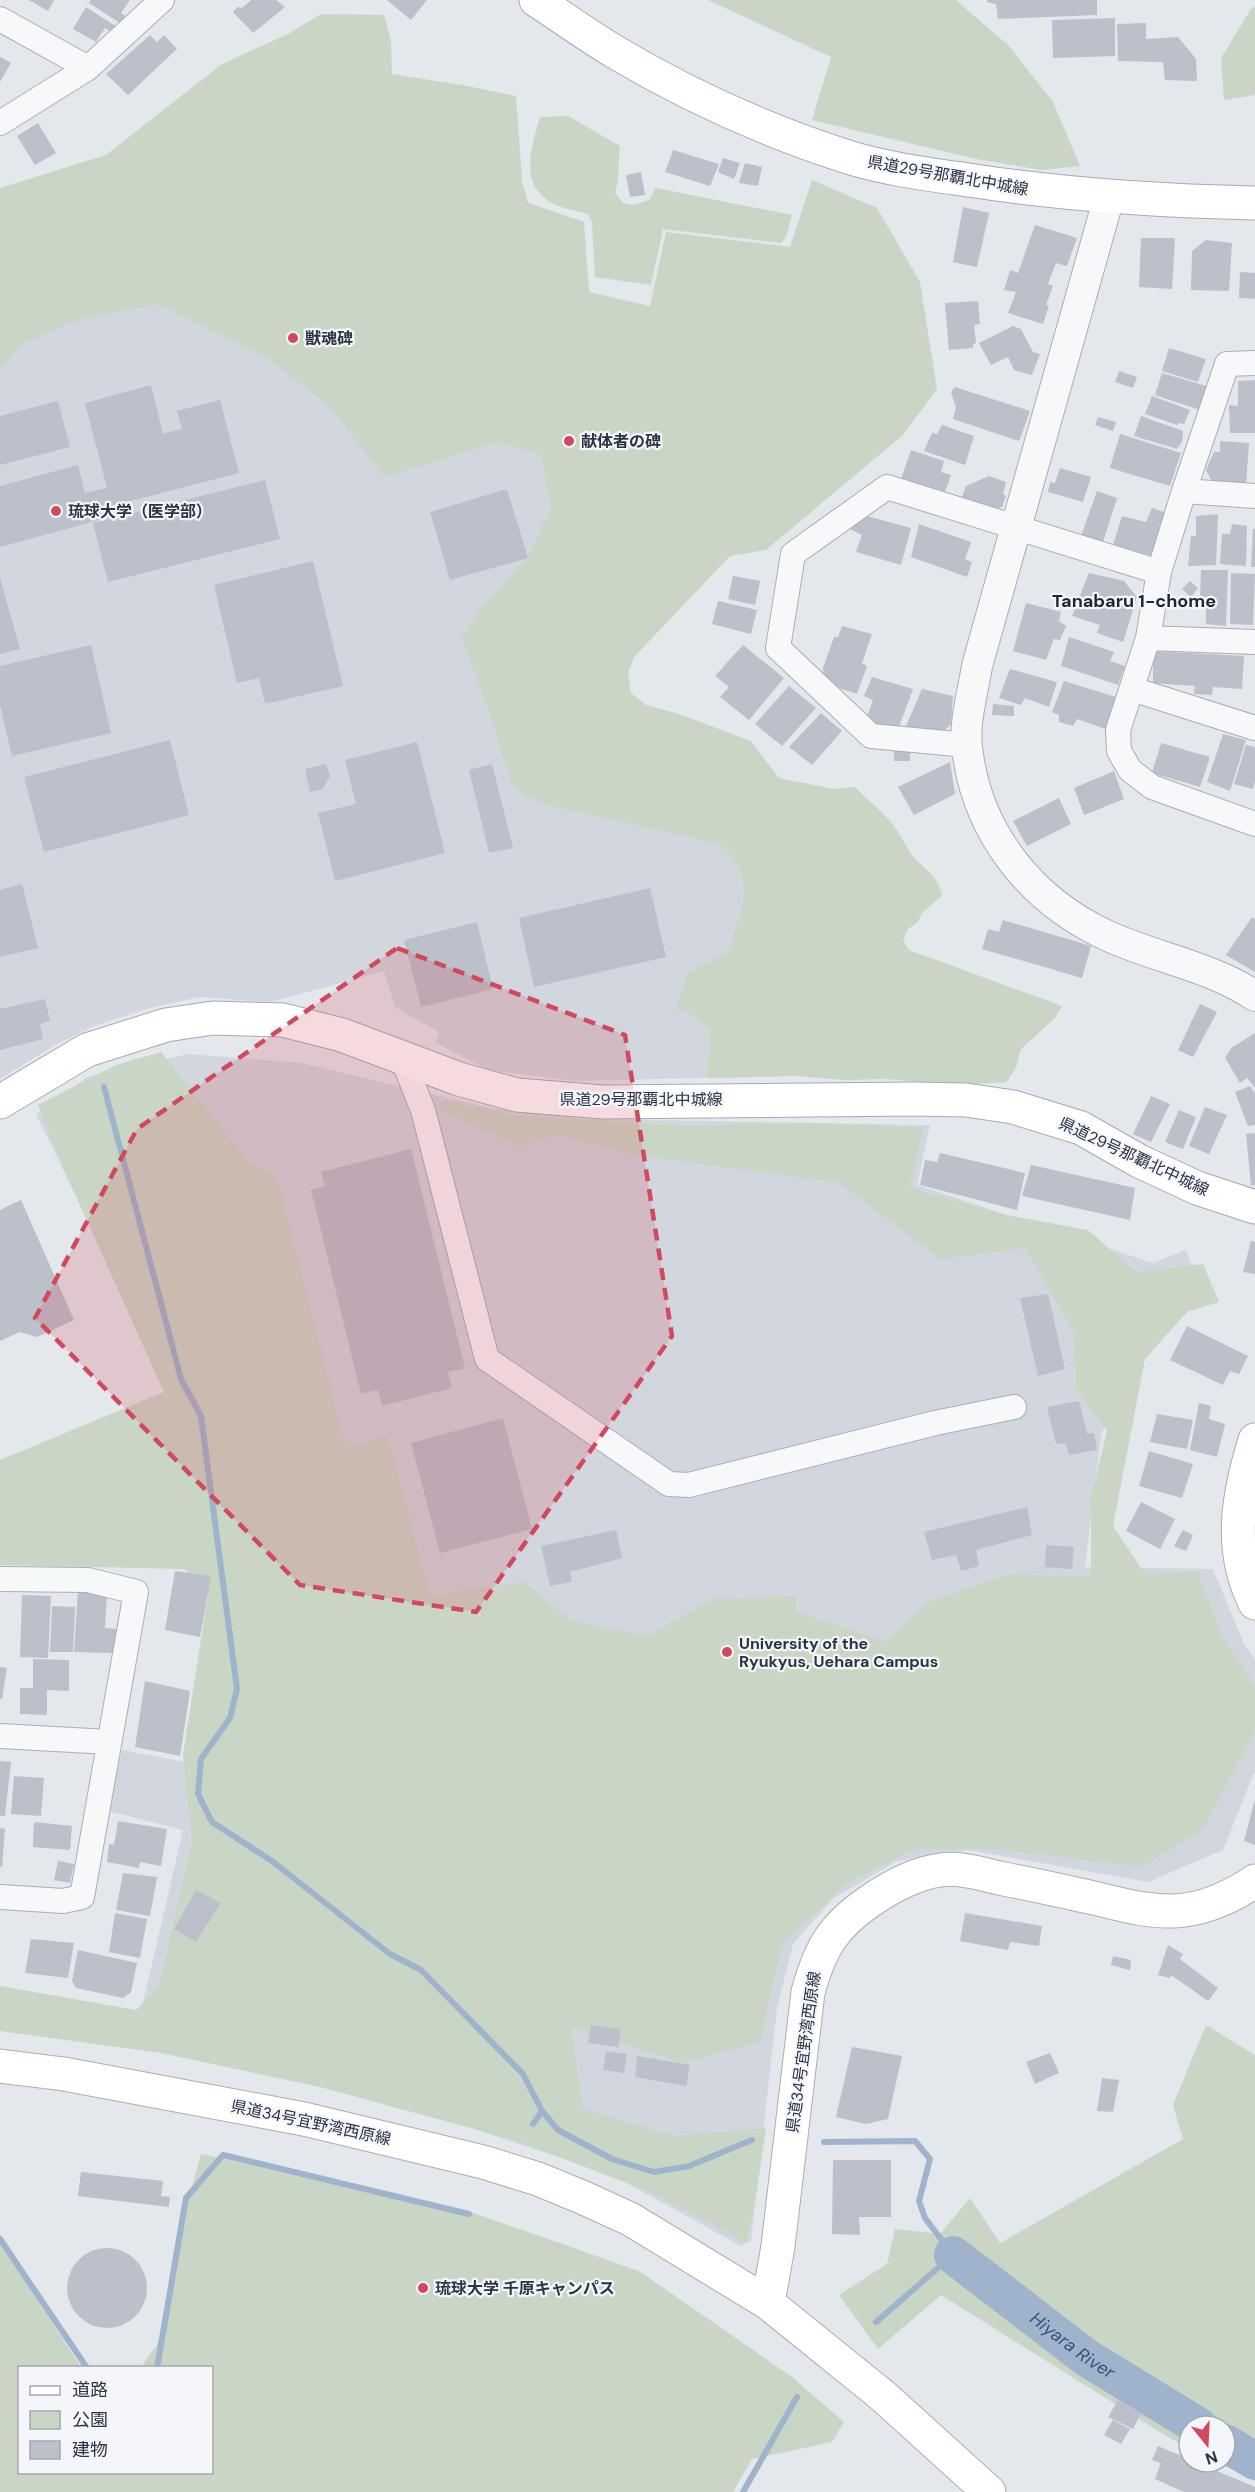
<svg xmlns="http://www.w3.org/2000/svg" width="1255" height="2492" font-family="'DM Sans','Noto Sans JP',sans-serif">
<rect width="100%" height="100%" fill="#e4e7ec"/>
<path fill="#d2d6de" d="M381 78 646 620 610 676 888 939 998 1071 575 1081 488 1070 435 1042 439 1032 395 1007 384 971 271 1002 199 997 146 1009 94 1026 55 1045 0 1079V199Z
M188 1054 301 1063 491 1108 585 1119 930 1125 917 1185 1153 1263 1186 1250 1205 1300 1144 1337 1101 1435 1085 1567 1213 1569 1244 1644 1255 1660V1770L1223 1850 1148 1882 968 1850 897 1861 834 1898 793 1944 777 2008 751 2241 741 2246 614 2176 391 2101 134 2042 183 1830 108 1811 122 1750 190 1763 216 1563 175 1399 36 1114 89 1076Z"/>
<path fill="#c9d6c5" d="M708 0H956L1009 46 1053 102 1080 166 1042 170 976 159 812 120 831 57Z
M1255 6V95L1224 100 1221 58 1251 9Z
M321 14 384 15 391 41 392 74 462 85 516 96 522 180 528 203 584 222 589 292 650 306 666 232 790 247 812 180 877 208 920 282 937 389 903 435 766 550 730 556 634 657 628 672 631 693 646 705 679 714 751 741 779 778 834 789 855 787C866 799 879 808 889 820 899 830 904 844 912 855 924 870 939 875 942 896L922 913 918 922 908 929 903 940 909 950 1062 1006 1055 1018 1021 1049 1016 1068 1007 1082 960 1085 885 1079 845 1080 794 1076 708 1078 710 1030 696 1017 676 1009 688 973 728 952C741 909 760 879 720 844L547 805 526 796 511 783 491 717 462 638 479 611 527 558 551 509 541 455 499 442 384 477 331 408 266 357 159 304 81 319 20 345 0 371V188L106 155 222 64 288 34Z
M568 116 620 146C618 162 620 178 615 193L623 203 634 205 649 200 656 188 792 215 786 237 781 243 663 229 651 285 595 277 592 223 588 214C577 211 563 209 552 203 518 185 532 145 540 117Z
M161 1052 249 1162 277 1177 346 1448 388 1436 430 1595 525 1582 571 1621 648 1636 712 1599 797 1596 795 1611 885 1642 929 1602 1009 1574 1091 1577V1498L1107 1431 1077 1390 1073 1331 1025 1248 940 1259 839 1183 630 1154 554 1135 520 1147 439 1109 441 1100 517 1115 689 1126 813 1123 923 1128 910 1188 1006 1215 1088 1230 1136 1272 1203 1264 1219 1302 1187 1312 1145 1359 1113 1526 1145 1574 1197 1572 1223 1637 1255 1687V1730L1204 1828 1142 1867 997 1849H915L847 1883 781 1947 760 2042 682 2063 571 2027 583 2109 675 2136 766 2128 756 2197 746 2242 647 2191 518 2141 320 2087 161 2053 0 2031V1986L136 2010 159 1987 192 1842 183 1755 208 1594 184 1569 0 1565V1460L164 1392 65 1172 38 1105 116 1065Z
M1206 2025 1255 2055V2481L1217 2462H1225V2426H1189V2448L1168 2437 941 2295 878 2349 839 2295 887 2264 895 2229 940 2234 970 2198 1000 2243 1183 2139 1173 2105Z
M201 2154 471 2212 639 2271 792 2377 844 2422 832 2442 752 2459 733 2492H0V2242L81 2367 20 2368V2472H212V2368L141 2367 158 2343 179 2235Z"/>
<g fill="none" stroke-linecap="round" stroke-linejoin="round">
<path stroke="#9fb4cc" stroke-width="6" d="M104 1087 181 1379 201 1416 237 1689 230 1718 201 1759 198 1794 212 1822 272 1861 390 1954 421 1970 523 2074 542 2111 558 2130 612 2159 654 2172 689 2166 752 2140
M533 2124 542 2111
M824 2142 915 2141 930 2159 919 2201 925 2218 953 2255 876 2322
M0 2239 87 2368
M157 2368 186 2198 223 2155 469 2214
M743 2492 797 2397"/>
<g stroke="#9fb4cc" stroke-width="38">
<path id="s1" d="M953 2255 1087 2358 1198 2426"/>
<path d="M1225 2443 1255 2461"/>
</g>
</g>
<path fill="#bbc0ca" d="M29 0H54L48 11Z
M91 0H130L121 13 131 20 126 27 89 3Z
M251 0H276L285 7 253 33 233 12 238 7 242 8Z
M387 0H427L411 20Z
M987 0H1097V15L998 19 996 4 987 2Z
M86 7 120 29 116 34 105 28 96 42 73 29Z
M1115 18V56L1053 58 1052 20Z
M1146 23V39L1178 37 1196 59 1197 81 1165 80 1163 62 1118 61 1117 24Z
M150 35 157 42 164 35 177 49 128 95 106 74Z
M0 57 11 63 0 82Z
M38 123 56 153 35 165 17 136Z
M673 150 719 164 710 186 665 172Z
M723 158 740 163 734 179 718 172Z
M745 163 762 167 758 186 739 183Z
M641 172 645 195 630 197 626 175Z
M963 207 989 213 977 267 953 262Z
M1035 225 1077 238 1067 266 1056 263 1048 284 1053 286 1046 305 1049 306 1043 324 1008 313 1016 292 1004 290 1010 270 1018 273Z
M1141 238H1175L1172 289 1139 287Z
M1206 240 1232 243 1229 291 1191 290 1192 251Z
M1240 272 1255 273V299L1239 298Z
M978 301 980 324 974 325 976 343 973 344V348L949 350 945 303Z
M1013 326 1021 329 1033 352 1040 354 1032 375 1014 370 1008 357 991 365 979 343Z
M1169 348 1206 359 1198 382 1162 371Z
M1119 371 1137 377 1133 388 1115 382Z
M1162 373 1210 387 1200 410 1155 395Z
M1255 380V433H1230L1229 405 1238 406V381Z
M151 385 163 434 182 429 177 411 220 400 239 473 111 506 114 516 0 547V486L78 465 85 493 107 488 85 403Z
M955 387 1030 411 1019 441 953 419 956 407 951 392Z
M1152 396 1190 410 1184 424 1179 423 1177 425 1145 414Z
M58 401 70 447 0 465V416Z
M1141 416 1183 431 1182 442 1177 449 1134 436Z
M1098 417 1116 422 1113 431 1095 425Z
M942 425 974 436 965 465 924 451 932 433 937 434Z
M1120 434 1181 453 1170 486 1110 468Z
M1220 441 1249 443 1246 484 1213 483 1206 470 1214 452H1220Z
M911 450 944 461 941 472 951 475 944 495 901 479Z
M1060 468 1091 477 1083 502 1048 492 1050 482 1055 483Z
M989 476 1006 482 1003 494 1006 496 1002 507 990 511 960 502 966 486Z
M265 480 280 539 108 582 93 523Z
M507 489 528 558 450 580 430 512Z
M1097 491 1117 498 1103 542 1081 536Z
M1152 508 1170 514 1162 549 1150 555 1113 545 1122 516 1146 522Z
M852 512 911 528 901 565 856 552 862 535 845 527Z
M1218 514 1216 565 1188 566 1191 536H1196V516Z
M919 524 971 542 965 559 972 562 967 577 911 557Z
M1232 524 1247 526 1246 566 1220 564 1222 534H1230Z
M1253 529H1255V567H1251Z
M313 561 343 686 265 704 259 678 237 683 214 585Z
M1201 570H1228L1226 626 1206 624V597H1200Z
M1089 573 1124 581 1137 597 1123 642 1097 633 1100 625 1072 616Z
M1231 573 1255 574 1253 625 1230 624Z
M733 576 760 581 755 605 728 599Z
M0 578 20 649 0 654Z
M1190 581 1198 588 1191 597 1182 589Z
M718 601 757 610 751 634 712 624Z
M1026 603 1061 612 1059 621 1066 626 1060 640 1054 639 1046 660 1013 651Z
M842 626 872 634 862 663 867 666 857 694 824 683 823 668 834 637H838Z
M1069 637 1114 652 1110 661 1125 666 1118 685 1061 666Z
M91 645 111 733 12 756 0 705V666Z
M743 645 784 678 749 720 720 697 729 687 715 676Z
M1153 651 1244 656 1242 689 1213 687 1212 695 1194 694 1195 686 1153 683Z
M1010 669 1057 682 1049 707 1025 698 1021 705 999 698Z
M872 677 913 689 897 732 875 728 866 720 873 700 864 696Z
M1064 681 1119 698 1108 730 1077 719 1073 726 1059 722V715L1052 712Z
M789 686 816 708 782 746 755 724Z
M922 689 953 696 951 724 940 735 906 726Z
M993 704 1014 706V716L992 715Z
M821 713 842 731 812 765 789 747Z
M1223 734 1246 740 1230 791 1207 782Z
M170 740 189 815 44 852 24 777Z
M417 742 445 853 335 881 318 813 356 804 345 760Z
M1161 743 1210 757 1200 787 1152 773Z
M1246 745 1255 747V781L1253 789 1234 784Z
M894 750H910V761H894Z
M950 762 955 794 914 815 898 787Z
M326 764 330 776 323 789 310 792 305 769Z
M492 764 513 848 489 853 469 770Z
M1114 771 1124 799 1084 815 1074 788Z
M1059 798 1071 824 1027 846 1013 821Z
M22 884 38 948 0 957V890Z
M650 888 666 957 534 987 519 918Z
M1252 917 1255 919V972L1226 955Z
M1003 920 1091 946 1082 978 982 949 988 929 999 932Z
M477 922 493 989 421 1007 404 940Z
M45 999 50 1021 40 1024 43 1039 0 1050V1009Z
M1200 1004 1217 1012 1193 1057 1178 1050Z
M1255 1033V1088L1247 1078 1240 1083 1225 1058 1231 1048Z
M1250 1086 1255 1093V1125L1248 1126 1235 1092Z
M1151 1096 1170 1104 1151 1142 1133 1134Z
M1205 1107 1227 1115 1209 1154 1189 1146Z
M1179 1110 1196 1117 1183 1149 1165 1142Z
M1255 1133V1185L1251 1186 1246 1134Z
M411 1149 465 1368 448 1372 452 1388 382 1406 378 1390 361 1394 311 1190 325 1186 321 1172Z
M940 1153 1025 1173 1017 1210 920 1185 925 1160 937 1162Z
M1031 1165 1135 1188 1130 1220 1022 1196Z
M21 1200 74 1320 37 1337 20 1332 0 1341V1210Z
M1251 1241 1255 1242V1274L1243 1272Z
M1048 1294 1065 1369 1038 1376 1020 1298Z
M1187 1326 1248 1356 1239 1374 1230 1371 1223 1385 1170 1360Z
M1079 1401 1087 1434 1094 1433 1097 1450 1069 1455 1065 1443 1056 1444 1047 1407Z
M1199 1403 1211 1406 1209 1419 1225 1424 1217 1457 1190 1450Z
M1157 1414 1193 1420 1187 1449 1150 1442Z
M503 1418 532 1529 440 1553 411 1443Z
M1149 1451 1193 1464 1182 1498 1139 1486Z
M1141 1502 1175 1519 1160 1549 1126 1531Z
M1027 1507 1032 1535 976 1550 979 1566 961 1571 956 1555 932 1560 924 1532Z
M616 1530 622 1558 570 1572 572 1582 550 1586 541 1546Z
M1183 1530 1193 1535 1186 1551 1174 1546Z
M1046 1545 1074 1547 1072 1569 1045 1567Z
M175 1571 211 1576 200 1637 165 1630Z
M78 1590 107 1593 105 1628 116 1629 114 1653 74 1652Z
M22 1595 51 1596 48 1658 20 1657Z
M52 1606 75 1607 73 1652H50Z
M33 1659 69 1660V1691L47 1690V1715L20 1714V1688H33Z
M0 1667 7 1668 2 1699H0Z
M145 1681 190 1691 180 1756 135 1747Z
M0 1761 11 1762 5 1816H0Z
M14 1776 44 1778 41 1816 11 1814Z
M1255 1799V1845L1244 1841Z
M118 1821 167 1829 161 1866 140 1862 139 1868 107 1862 109 1844 114 1845Z
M34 1822 72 1826 70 1850 33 1847Z
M0 1828 5 1829 2 1867H0Z
M58 1861 74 1864 70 1883 54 1880Z
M123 1873 157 1877 150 1916 116 1910Z
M196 1890 221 1903 196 1942 174 1929Z
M115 1913 147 1919 140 1958 109 1952Z
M965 1913 1042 1926 1039 1946 1010 1942 1008 1950 960 1941Z
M31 1939 74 1943 68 1978 25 1973Z
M1168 1945 1183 1954 1180 1959 1218 1988 1208 2001 1171 1975 1170 1978 1158 1975Z
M78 1950 137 1963 131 1992 123 1998 76 1988 72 1981Z
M1113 1956 1131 1960 1130 1970 1111 1965Z
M591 2025 621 2029 618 2047 588 2043Z
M852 2047 902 2056 888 2119 866 2124 836 2117Z
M606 2051 627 2054 624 2073 603 2070Z
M1050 2053 1059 2073 1035 2084 1026 2062Z
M637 2056 690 2065 686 2086 635 2077Z
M1102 2078 1119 2080 1113 2112 1097 2111Z
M833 2160H891V2217H859L860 2235 832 2234Z
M81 2172 163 2181 161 2196 170 2197 169 2207 78 2196Z
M67 2288a40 40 0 1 1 80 0a40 40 0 1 1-80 0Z
M1118 2400 1141 2413 1133 2429 1108 2417Z
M1113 2420 1130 2429 1121 2444 1104 2435Z
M1158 2446 1189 2459V2462H1196L1255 2487V2492H1184L1155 2479 1161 2463 1152 2460Z"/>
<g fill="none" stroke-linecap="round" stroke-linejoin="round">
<g stroke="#a9aeb7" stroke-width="26">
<path id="minor" d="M0 19 88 68
M0 123 88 68 162 0
M1255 363 1227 364 1184 491 1159 572 1148 638 1118 730 1119 751 1130 770 1152 787 1255 824
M1184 491 1255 496
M1148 638 1255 642
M1132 689 1255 728
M967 745 871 736 778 648 793 554 887 487 1159 572
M402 1058 423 1110 487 1359 669 1484 689 1485 935 1423 1014 1407
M0 1579 88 1580 136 1592 82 1897 63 1901 0 1897
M0 1736 109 1742"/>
</g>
<g stroke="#a9aeb7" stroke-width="32">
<path id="tertiary" d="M1109 197 977 666C973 692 964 721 967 747 976 832 1031 901 1108 936 1156 958 1210 966 1255 996"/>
</g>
<g stroke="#a9aeb7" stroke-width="35">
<path id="secondary" d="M1255 1440C1238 1495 1228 1549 1255 1603
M0 2066 64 2074 304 2119 483 2162 538 2179 584 2198 630 2219 768 2303 883 2396 989 2492
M768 2303 778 2246 808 1992C820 1949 832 1927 870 1901 890 1887 917 1873 941 1870 961 1867 985 1875 1004 1879 1035 1885 1067 1892 1098 1899 1123 1905 1148 1912 1174 1911 1204 1910 1231 1897 1255 1881"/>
</g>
<g stroke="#a3abb8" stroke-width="35">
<path id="primary" d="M536 0C562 17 588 36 615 52 689 96 769 132 851 158 891 170 934 175 975 181 1068 195 1161 201 1255 203
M0 1102 87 1050 166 1025 213 1018 283 1020 342 1035 459 1079 517 1095 603 1102 914 1099 966 1100 1013 1107 1081 1128 1139 1161 1197 1188 1255 1207"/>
</g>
<use href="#minor" stroke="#f7f8fa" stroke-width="24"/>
<use href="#tertiary" stroke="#f7f8fa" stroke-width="30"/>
<use href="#secondary" stroke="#fff" stroke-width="33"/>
<use href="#primary" stroke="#fff" stroke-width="33"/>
</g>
<path fill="#d1495b" fill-opacity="0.2" stroke="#d1495b" stroke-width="4.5" stroke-dasharray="12 8" stroke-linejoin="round" d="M397 948 625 1035 672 1336 476 1612 300 1585 35 1318 137 1129Z"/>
<g fill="#d1495b" stroke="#f4f6f9" stroke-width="2">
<circle cx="293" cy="338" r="6"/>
<circle cx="569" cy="441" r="6"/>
<circle cx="56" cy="511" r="6"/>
<circle cx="727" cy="1652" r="6"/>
<circle cx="423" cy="2288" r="6"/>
</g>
<g text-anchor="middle" stroke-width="4.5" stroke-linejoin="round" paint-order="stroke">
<g font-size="16" fill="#2b3445" stroke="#f4f6f9">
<text transform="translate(948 175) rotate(10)" y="6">県道29号那覇北中城線</text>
<text x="641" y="1105">県道29号那覇北中城線</text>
<text transform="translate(1134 1156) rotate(25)" y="6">県道29号那覇北中城線</text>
<text transform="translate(803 2052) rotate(-82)" y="6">県道34号宜野湾西原線</text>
<text transform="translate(311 2122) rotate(12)" y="6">県道34号宜野湾西原線</text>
</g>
<g font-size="16" font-weight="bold" fill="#2b3445" stroke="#f4f6f9" text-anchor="start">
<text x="305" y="344">獣魂碑</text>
<text x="581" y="447">献体者の碑</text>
<text x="68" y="517">琉球大学（医学部）</text>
<text x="739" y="1649">University of the<tspan x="739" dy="18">Ryukyus, Uehara Campus</tspan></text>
<text x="435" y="2294">琉球大学 千原キャンパス</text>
</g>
<g font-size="18" font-weight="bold" fill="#1d2536" stroke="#f4f6f9">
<text x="1134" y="607">Tanabaru 1-chome</text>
</g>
<g font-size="18" font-style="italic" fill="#34527a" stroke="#f4f6f9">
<text dy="6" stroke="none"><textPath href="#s1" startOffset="150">Hiyara River</textPath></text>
</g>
</g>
<rect x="18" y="2366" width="195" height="108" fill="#f4f6f9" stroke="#a4a8b1" stroke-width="1.5"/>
<rect x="30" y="2386" width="30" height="9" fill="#ffffff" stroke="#a4a8b1" stroke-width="1.5"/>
<text x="72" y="2396" font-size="18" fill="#2b3445">道路</text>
<rect x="30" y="2411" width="30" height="18" fill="#c9d6c5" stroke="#a4a8b1" stroke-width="1.5"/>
<text x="72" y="2426" font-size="18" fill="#2b3445">公園</text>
<rect x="30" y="2441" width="30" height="18" fill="#bbc0ca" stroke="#a4a8b1" stroke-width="1.5"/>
<text x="72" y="2456" font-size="18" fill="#2b3445">建物</text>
<g transform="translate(1207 2444) rotate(162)"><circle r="28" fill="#f4f6f9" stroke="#a4a8b1" stroke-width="1.5"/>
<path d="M0-4.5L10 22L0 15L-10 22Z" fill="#d1495b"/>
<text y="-9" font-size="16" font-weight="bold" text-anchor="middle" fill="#2b3445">N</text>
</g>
</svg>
